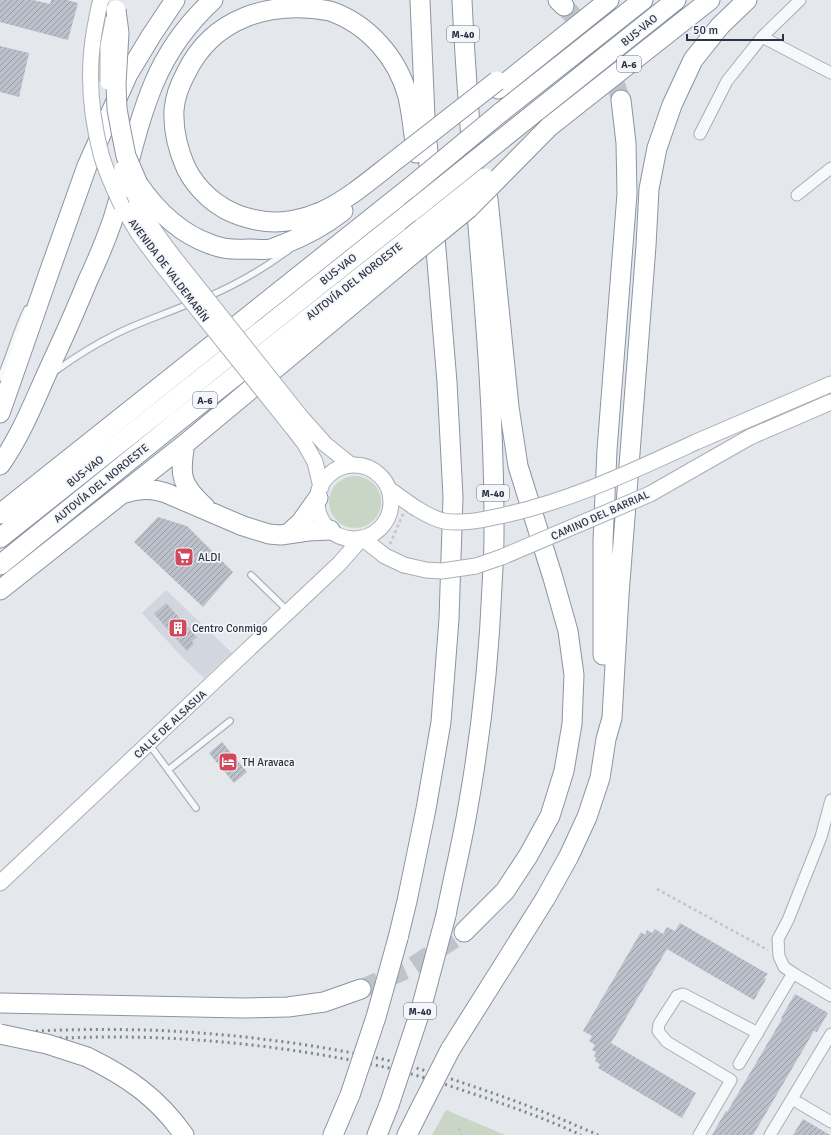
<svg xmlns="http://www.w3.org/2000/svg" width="831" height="1135" font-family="Signika,sans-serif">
<defs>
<pattern id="building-hatch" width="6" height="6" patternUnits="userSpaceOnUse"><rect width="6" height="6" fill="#bbc0ca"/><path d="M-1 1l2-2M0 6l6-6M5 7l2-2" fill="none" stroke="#989da6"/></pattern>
</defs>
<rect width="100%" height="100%" fill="#e4e7ec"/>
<path fill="#d2d6de" d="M166 590 232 653 204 678 181 656 142 613Z"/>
<path fill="#c9d6c5" d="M329 502a26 26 0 1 1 52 0a26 26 0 1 1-52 0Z
M446 1110 505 1135H432Z"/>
<path fill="url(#building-hatch)" d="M0 0H33L50 4 51 0H67L78 3 68 40 0 22Z
M0 46 29 53 19 97 0 92Z
M158 517 187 526 233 572 203 607 134 542Z
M166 603 197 637 192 641 194 644 187 651 154 614Z
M222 742 247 772 234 783 209 753Z
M680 923 768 974 764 978 766 979 754 1000 667 949 611 1043 696 1093 682 1118 598 1068 600 1064 595 1061 597 1058 594 1057 596 1052 592 1050 595 1045 589 1041 592 1036 583 1031 641 932 645 935 647 930 652 933 655 929 663 934 667 927 675 931Z
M795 994 828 1013 817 1032 814 1031 753 1135H712L726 1111 727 1112 782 1019 781 1018Z
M803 1119 830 1135H793Z"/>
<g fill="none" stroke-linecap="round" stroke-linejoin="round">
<path stroke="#bfc3cb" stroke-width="19" stroke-dasharray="19 10" stroke-linecap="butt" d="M564 6C582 25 599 47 610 71 614 81 618 90 621 100
M361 989 412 967 464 932"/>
<g stroke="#a9aeb7" stroke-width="8">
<path id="lane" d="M207 297C236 285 263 269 289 250
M57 370C75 357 94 345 114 335 139 322 166 314 191 303
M0 378C10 356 16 331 27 309
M251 575 288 611
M149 744 196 808
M168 770 230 721"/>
</g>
<g stroke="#a9aeb7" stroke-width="13">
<path id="street" d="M762 37 831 73
M700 134 727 81 762 37 800 0
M797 195 831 168
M831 800 821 837 788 920 778 939 779 956 784 967 796 975 831 996
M739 1064 793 973
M792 1099 831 1122
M699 1135 731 1080 667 1042 658 1031 659 1024 677 996 683 994 758 1033
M770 1135 831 1034"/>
</g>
<g stroke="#a9aeb7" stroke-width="17">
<path id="secondary" d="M131 191C143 215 157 235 173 256
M122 206 138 233 162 265
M301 417 325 444 351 465
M291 426 305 444 315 462 321 487
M696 442 831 384
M317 502a37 37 0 1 1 74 0a37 37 0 1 1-74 0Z
M692 470 750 437 831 402
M389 489 414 507
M362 538 385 556 404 565
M0 883 339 564 361 539"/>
</g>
<g stroke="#8b94a3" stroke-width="21">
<path id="highway" d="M558 0 564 6
M498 89 609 0
M500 113 643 0
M549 127 710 0
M502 139 676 0
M401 156C376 175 352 197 323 211 319 213 314 214 310 216 284 224 266 224 241 216 217 208 197 190 186 168 178 150 173 130 174 110 175 97 180 84 186 73 213 17 271 0 330 11 368 24 398 58 408 97 412 115 414 134 416 153
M138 184C156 210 179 233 210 244 222 249 236 250 249 249 256 249 264 250 270 249 275 248 280 245 284 244 305 236 325 225 343 211
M0 413 51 267 87 166 128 74 151 36 175 0
M185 444C179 476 181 485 205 507
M0 465C23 433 36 396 53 360 65 334 77 307 88 280 97 261 105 242 112 222 127 176 135 128 154 83 167 52 188 23 213 0
M125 493C141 489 150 488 166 493L243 526 269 534 281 535 308 531 330 530
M0 514 408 189
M288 534 301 522 318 498
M0 538 411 212
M0 565 177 422 411 237
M0 590 185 444 414 253
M603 655V541L607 450 627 194 626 143 621 100
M446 915C453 879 462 843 468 807 481 734 489 660 492 586 493 569 494 552 494 535 495 356 470 179 462 0
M464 932 505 891 528 856 550 816 564 771 572 724 574 675 568 631 553 578 518 466 509 407 488 199
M398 938 407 901 426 809 441 722 449 619 453 497 447 382 425 117 420 0
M0 1003 243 1008 288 1007 324 1002 361 989
M450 1050 545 899 569 856 587 817 600 778 606 739 612 718 619 595 646 246 649 189 657 148 672 105 693 60 720 26 747 0
M87 1057C128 1077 158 1098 184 1135
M333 1135 350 1095
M377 1135 389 1105
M407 1135 418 1113"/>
</g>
<path stroke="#c2c5cb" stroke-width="2.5" stroke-dasharray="3 3" stroke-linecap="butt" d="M390 544 403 514
M657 889 768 950
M459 1128 462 1135"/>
<use href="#lane" stroke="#f7f8fa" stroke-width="5.5"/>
<use href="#street" stroke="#f7f8fa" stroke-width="11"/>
<use href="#secondary" stroke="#fff" stroke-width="15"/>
<use href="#highway" stroke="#fff" stroke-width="19"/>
<path stroke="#7d8696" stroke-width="3" stroke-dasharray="2 4" stroke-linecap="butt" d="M0 1034C49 1029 99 1029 148 1030 225 1033 302 1042 377 1058 410 1065 443 1076 475 1087 517 1101 558 1117 598 1135
M0 1042C33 1038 66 1038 99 1037 192 1036 285 1046 375 1065 409 1072 441 1083 474 1094 510 1106 546 1119 581 1135"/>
<g stroke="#a9aeb7" stroke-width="17" stroke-linecap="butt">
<path id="secondary-bridge" d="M101 0C98 9 97 18 95 27 87 70 90 112 101 154 106 172 114 189 122 206
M108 82V46L113 21
M122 169 131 191
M173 256 301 417
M162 265 291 426
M414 507C423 512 433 519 444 521 461 524 478 521 495 517 566 503 631 472 696 442
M404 565 426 570 442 571 476 566 502 557 650 494 692 470"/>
</g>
<g stroke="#8b94a3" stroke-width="21" stroke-linecap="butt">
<path id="highway-bridge" d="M116 10 119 33 116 84 117 109 121 131 126 156 138 184
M401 156 497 81
M408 189 500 113
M411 212 502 139
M411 237 485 178
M414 253 468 209 549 127
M0 1034 47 1044 87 1057
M350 1095 376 1017 398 938
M389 1105 421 1009 446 915
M418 1113 450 1050"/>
</g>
<use href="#secondary-bridge" stroke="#fff" stroke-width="15"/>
<use href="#highway-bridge" stroke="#fff" stroke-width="19"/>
</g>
<defs>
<g id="supermarket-square" transform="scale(1)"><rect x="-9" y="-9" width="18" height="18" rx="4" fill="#d1495b" stroke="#f4f6f9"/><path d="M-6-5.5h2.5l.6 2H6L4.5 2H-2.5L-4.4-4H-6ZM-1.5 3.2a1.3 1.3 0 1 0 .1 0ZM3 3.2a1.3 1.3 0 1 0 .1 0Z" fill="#fff"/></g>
<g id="building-square" transform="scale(1)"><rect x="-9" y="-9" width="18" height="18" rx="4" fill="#d1495b" stroke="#f4f6f9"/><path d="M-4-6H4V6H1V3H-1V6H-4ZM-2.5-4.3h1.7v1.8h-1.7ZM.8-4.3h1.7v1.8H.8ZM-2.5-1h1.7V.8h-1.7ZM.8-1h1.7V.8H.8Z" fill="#fff"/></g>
<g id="hotel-square" transform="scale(1)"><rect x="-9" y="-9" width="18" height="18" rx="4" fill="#d1495b" stroke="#f4f6f9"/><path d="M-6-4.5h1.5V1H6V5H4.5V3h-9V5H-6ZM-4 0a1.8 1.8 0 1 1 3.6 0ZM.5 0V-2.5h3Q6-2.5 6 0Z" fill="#fff"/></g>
</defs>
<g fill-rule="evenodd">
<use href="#supermarket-square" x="184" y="557"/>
<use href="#building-square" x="178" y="628"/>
<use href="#hotel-square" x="228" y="762"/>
</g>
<g text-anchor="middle" stroke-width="3.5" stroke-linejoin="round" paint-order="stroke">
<g fill="#f4f6f9" stroke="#676e7b" stroke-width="1">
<rect x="447" y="26" width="32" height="16" rx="3"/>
<rect x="617" y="56" width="24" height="16" rx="3"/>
<rect x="193" y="392" width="24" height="16" rx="3"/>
<rect x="477" y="485" width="32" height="16" rx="3"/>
<rect x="404" y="1003" width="32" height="16" rx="3"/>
</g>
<g font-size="10" font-weight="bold" fill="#2b3445">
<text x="463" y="38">M-40</text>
<text x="629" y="68">A-6</text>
<text x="205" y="404">A-6</text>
<text x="493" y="497">M-40</text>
<text x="420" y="1015">M-40</text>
</g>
<g font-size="11" fill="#2b3445" stroke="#f4f6f9">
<text transform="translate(639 30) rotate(-39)" y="4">BUS-VAO</text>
<text transform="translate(338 269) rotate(-38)" y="4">BUS-VAO</text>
<text transform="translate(169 270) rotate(53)" y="4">AVENIDA DE VALDEMARÍN</text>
<text transform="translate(354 281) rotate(-38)" y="4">AUTOVÍA DEL NOROESTE</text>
<text transform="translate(85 471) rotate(-38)" y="4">BUS-VAO</text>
<text transform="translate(101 483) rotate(-39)" y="4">AUTOVÍA DEL NOROESTE</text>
<text transform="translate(600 515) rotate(-24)" y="4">CAMINO DEL BARRIAL</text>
<text transform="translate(170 724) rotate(-43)" y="4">CALLE DE ALSASUA</text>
</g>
<g font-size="11" fill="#2b3445" stroke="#f4f6f9" text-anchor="start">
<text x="198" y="561">ALDI</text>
<text x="192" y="632">Centro Conmigo</text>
<text x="242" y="766">TH Aravaca</text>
</g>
</g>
<path d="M687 34v6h96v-6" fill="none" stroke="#2b3445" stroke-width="2"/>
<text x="693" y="34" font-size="12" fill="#2b3445" stroke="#f4f6f9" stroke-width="3" paint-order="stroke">50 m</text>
</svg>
